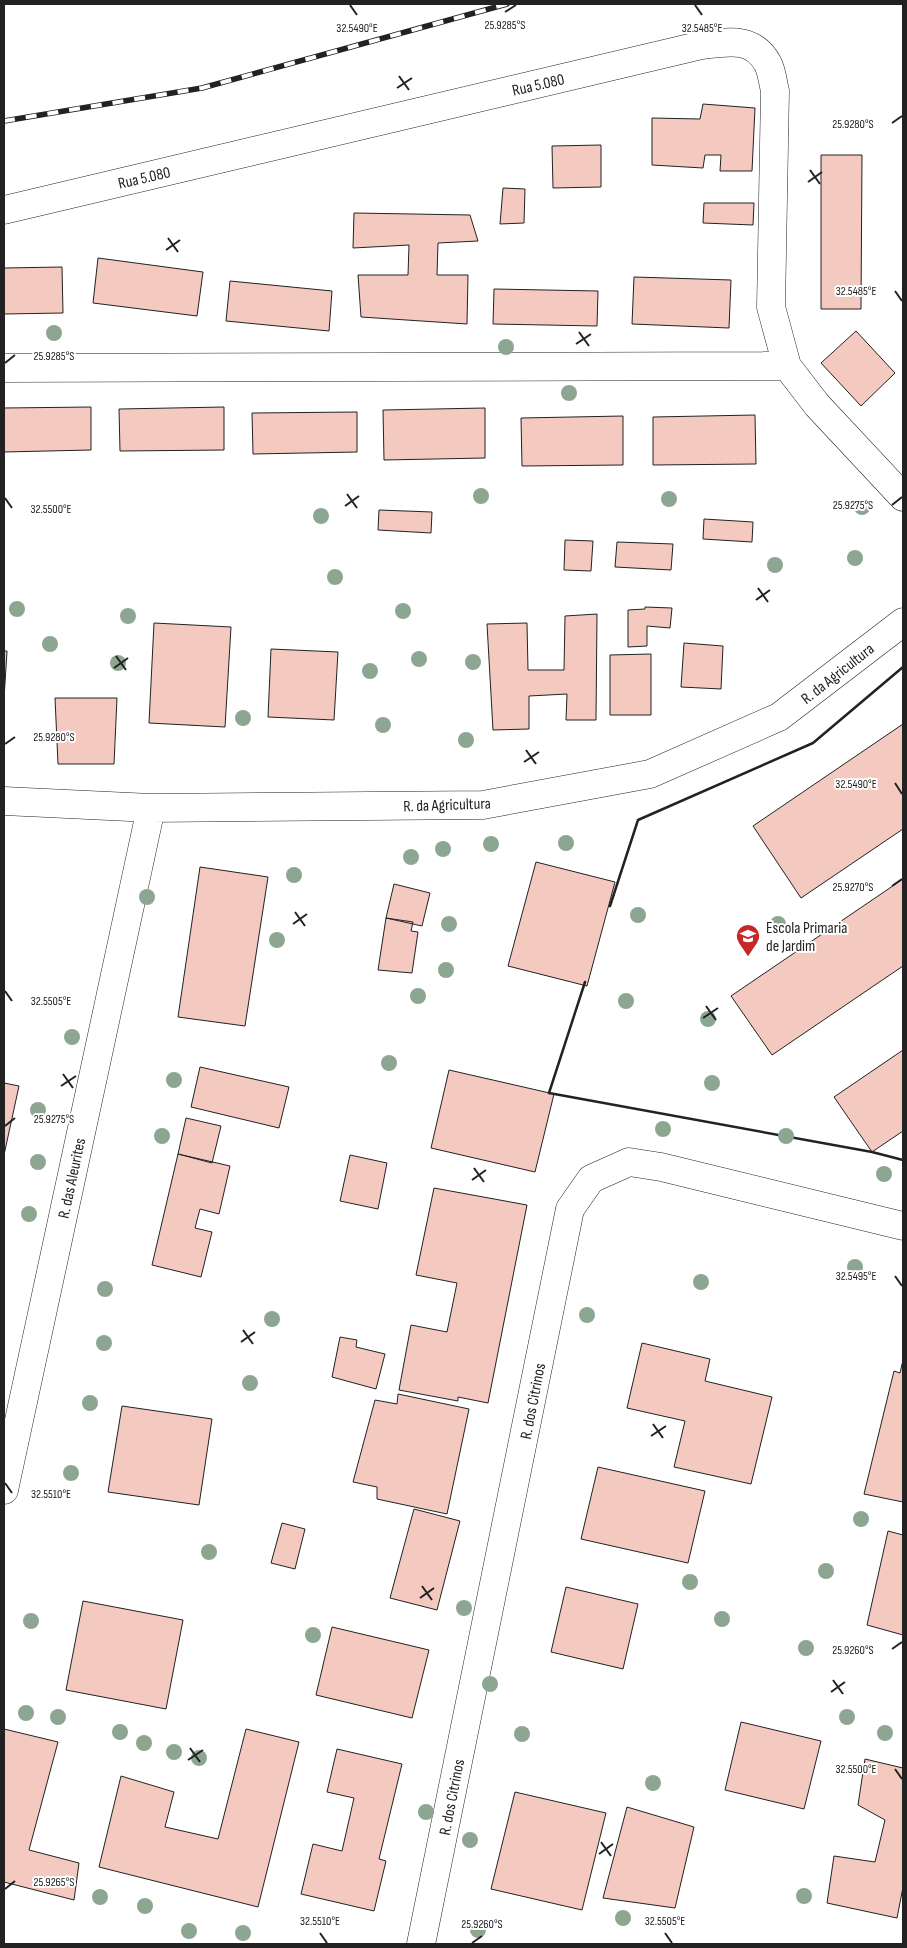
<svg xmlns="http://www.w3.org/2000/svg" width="907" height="1948" font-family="'Sofia Sans Condensed',sans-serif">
<rect width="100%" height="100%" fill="#fff"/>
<path fill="#f3c9c0" stroke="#222" d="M703 104 755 108 752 171H720L721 155H705L703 168 652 165V118L700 119Z
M601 145V187L553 188 552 146Z
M821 155H862L861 309H821Z
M503 188 525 189 524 223 500 224Z
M704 203H754L753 225 703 223Z
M354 213 470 215 478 241 438 243 437 275H468L467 324 361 317 358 275H408L409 245 353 248Z
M98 258 203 272 197 316 93 303Z
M62 267 63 313 4 314V268Z
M634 277 731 280 729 328 632 324Z
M230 281 332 291 329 331 226 321Z
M494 289 598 291 597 326 493 324Z
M856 331 895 373 861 406 821 363Z
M91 407V450L4 452V408Z
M224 407V450L120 451 119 409Z
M485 408V458L384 460 383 410Z
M357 412V452L253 454 252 413Z
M755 415 756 464 653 465V417Z
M623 416V465L522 466 521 418Z
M379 510 432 512 431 533 378 530Z
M704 519 753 522 752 542 703 539Z
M565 540 593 541 591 571 564 570Z
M617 542 673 544 671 570 615 567Z
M645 607 672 608 670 628 647 626V646L628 647V610L645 609Z
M597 614 596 720H566L567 694 529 696V729L493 730 487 624 527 623 528 670H564L565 616Z
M154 623 231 627 225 727 149 723Z
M684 643 723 646 721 689 681 687Z
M271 649 338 652 334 720 268 717Z
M4 651H7L4 699Z
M651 654V715H610V655Z
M55 698H117L114 764H58Z
M903 724V829L801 898 753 826Z
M536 862 615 882 587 986 508 966Z
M200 867 268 877 245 1026 178 1017Z
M903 879V966L772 1055 731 996Z
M394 884 430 893 422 926 386 918Z
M386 918 413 922 411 931 418 932 412 973 378 970Z
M903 1050V1131L872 1152 834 1097Z
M200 1067 289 1087 279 1128 191 1107Z
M449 1070 554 1094 535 1172 431 1148Z
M4 1083 19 1086 4 1155Z
M186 1118 221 1126 212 1163 178 1154Z
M178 1154 230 1166 219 1214 200 1209 195 1228 212 1232 201 1277 152 1265Z
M350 1155 387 1163 378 1209 340 1201Z
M434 1188 527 1205 488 1403 458 1397V1401L399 1390 411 1325 447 1332 457 1283 416 1275Z
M340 1337 357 1340 356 1347 385 1354 376 1389 332 1377Z
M642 1343 710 1359 705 1381 772 1397 751 1484 674 1467 685 1421 627 1408Z
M903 1360V1502L864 1494 894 1371 900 1373Z
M398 1394 469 1409 447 1514 377 1499V1487L353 1482 375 1400 397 1404Z
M122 1406 212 1419 199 1505 108 1492Z
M598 1467 705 1491 688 1563 581 1539Z
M414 1509 460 1521 437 1610 390 1598Z
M282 1523 305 1529 295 1569 271 1563Z
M888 1531 903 1535V1635L867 1625Z
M566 1587 638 1604 623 1669 551 1652Z
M83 1601 183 1620 166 1709 66 1690Z
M332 1627 429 1650 412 1718 316 1695Z
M741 1722 821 1741 804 1809 725 1790Z
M4 1729 58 1742 29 1850 79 1863 74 1900 4 1882Z
M246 1729 299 1742 258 1907 99 1867 121 1776 174 1792 165 1827 218 1839Z
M337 1749 402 1764 379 1859 386 1861 374 1911 301 1894 313 1844 342 1851 354 1798 327 1792Z
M865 1759 903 1768V1887L897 1918 827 1903 834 1856 875 1862 885 1820 858 1805Z
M515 1792 606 1813 582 1910 491 1889Z
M627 1807 694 1827 675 1908 603 1898Z"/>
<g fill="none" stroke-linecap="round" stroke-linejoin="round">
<g stroke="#222" stroke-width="29">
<path id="street" d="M4 210 702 45C728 42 753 36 768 64 772 72 773 83 775 91L771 307 787 366 817 405 903 497
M4 368 787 366
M4 801 151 808 483 805 650 774 779 717 903 622
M4 1490 151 808
M421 1944 570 1209 591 1179 629 1162 661 1167 903 1226"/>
</g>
<use href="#street" stroke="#fff" stroke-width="28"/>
<g stroke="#222" stroke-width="5.5">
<path id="rail" d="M4 121 202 88 507 4"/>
</g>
<use href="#rail" stroke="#fff" stroke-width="4" stroke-dasharray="11" stroke-linecap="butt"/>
<path stroke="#222" stroke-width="2.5" d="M610 906 638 820 813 743 903 667
M585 982 549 1093 872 1152 903 1160"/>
</g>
<g fill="#8da692">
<circle cx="54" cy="333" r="8"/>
<circle cx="506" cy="347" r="8"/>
<circle cx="569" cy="393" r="8"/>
<circle cx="481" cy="496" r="8"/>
<circle cx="669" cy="499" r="8"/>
<circle cx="862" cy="507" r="8"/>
<circle cx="321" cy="516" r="8"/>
<circle cx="855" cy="558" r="8"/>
<circle cx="775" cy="565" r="8"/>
<circle cx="335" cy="577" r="8"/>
<circle cx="17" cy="609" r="8"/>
<circle cx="403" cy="611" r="8"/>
<circle cx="128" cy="616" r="8"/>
<circle cx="50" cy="644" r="8"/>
<circle cx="419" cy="659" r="8"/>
<circle cx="473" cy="662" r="8"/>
<circle cx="118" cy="663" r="8"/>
<circle cx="370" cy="671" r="8"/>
<circle cx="243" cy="718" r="8"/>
<circle cx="383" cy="725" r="8"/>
<circle cx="466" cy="740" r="8"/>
<circle cx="566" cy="843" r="8"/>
<circle cx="491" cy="844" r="8"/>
<circle cx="443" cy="849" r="8"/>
<circle cx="411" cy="857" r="8"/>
<circle cx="294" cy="875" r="8"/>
<circle cx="147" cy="897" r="8"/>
<circle cx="638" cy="915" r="8"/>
<circle cx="449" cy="924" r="8"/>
<circle cx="778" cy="924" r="8"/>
<circle cx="277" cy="940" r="8"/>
<circle cx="446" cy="970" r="8"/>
<circle cx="418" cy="996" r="8"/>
<circle cx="626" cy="1001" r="8"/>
<circle cx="708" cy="1019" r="8"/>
<circle cx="72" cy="1037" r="8"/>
<circle cx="389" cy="1063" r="8"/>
<circle cx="174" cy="1080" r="8"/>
<circle cx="712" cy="1083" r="8"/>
<circle cx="38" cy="1110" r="8"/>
<circle cx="663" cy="1129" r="8"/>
<circle cx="162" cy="1136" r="8"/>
<circle cx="786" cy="1136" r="8"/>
<circle cx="38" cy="1162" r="8"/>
<circle cx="884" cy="1174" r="8"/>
<circle cx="29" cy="1214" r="8"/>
<circle cx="855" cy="1267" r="8"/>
<circle cx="701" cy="1282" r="8"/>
<circle cx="105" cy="1289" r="8"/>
<circle cx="587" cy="1315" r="8"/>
<circle cx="272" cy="1319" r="8"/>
<circle cx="104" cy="1343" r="8"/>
<circle cx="250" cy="1383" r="8"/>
<circle cx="90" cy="1403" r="8"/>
<circle cx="71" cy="1473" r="8"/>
<circle cx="861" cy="1519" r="8"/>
<circle cx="209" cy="1552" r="8"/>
<circle cx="826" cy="1571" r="8"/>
<circle cx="690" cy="1582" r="8"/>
<circle cx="464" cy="1608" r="8"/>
<circle cx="722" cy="1619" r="8"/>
<circle cx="31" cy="1621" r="8"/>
<circle cx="313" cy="1635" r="8"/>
<circle cx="806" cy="1648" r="8"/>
<circle cx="490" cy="1684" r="8"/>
<circle cx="26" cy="1713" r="8"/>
<circle cx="58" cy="1717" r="8"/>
<circle cx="847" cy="1717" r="8"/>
<circle cx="120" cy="1732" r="8"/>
<circle cx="885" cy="1733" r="8"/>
<circle cx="522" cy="1734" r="8"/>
<circle cx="144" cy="1743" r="8"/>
<circle cx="174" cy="1752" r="8"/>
<circle cx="199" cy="1758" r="8"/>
<circle cx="653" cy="1783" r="8"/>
<circle cx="426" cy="1812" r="8"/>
<circle cx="470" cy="1840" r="8"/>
<circle cx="804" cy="1896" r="8"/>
<circle cx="100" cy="1897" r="8"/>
<circle cx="145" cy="1906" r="8"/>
<circle cx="623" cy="1918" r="8"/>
<circle cx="478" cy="1930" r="8"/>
<circle cx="189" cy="1931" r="8"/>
<circle cx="243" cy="1933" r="8"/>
</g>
<path fill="none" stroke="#222" stroke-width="2" d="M350 5 357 15M695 5 702 15M505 12 516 5M399 76 409 90M397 88 412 78M892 123 902 116M810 170 820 184M808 182 822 172M168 238 178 252M166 250 180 240M895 291 902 301M579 332 589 346M576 344 591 334M5 363 15 355M347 494 357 508M5 498 12 508M892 505 902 497M345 506 359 496M758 588 768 602M756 600 770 590M116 656 126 670M114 668 128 658M5 744 15 737M526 750 536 764M524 762 539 752M895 783 902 794M892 886 902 879M295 912 305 926M293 924 307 914M5 991 12 1001M706 1006 716 1020M703 1018 718 1008M63 1074 73 1088M61 1086 76 1076M5 1126 15 1118M474 1168 484 1182M472 1180 486 1170M895 1276 902 1286M243 1330 253 1344M241 1342 255 1332M653 1424 663 1438M651 1436 666 1426M5 1483 12 1493M422 1586 432 1600M420 1598 434 1588M892 1649 902 1642M833 1680 843 1694M831 1692 845 1682M190 1748 200 1762M188 1760 203 1750M895 1769 902 1779M601 1842 611 1856M599 1854 613 1844M5 1889 15 1881M320 1933 327 1943M665 1933 672 1943M472 1943 482 1936"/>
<defs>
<g id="school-pin" transform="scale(1.25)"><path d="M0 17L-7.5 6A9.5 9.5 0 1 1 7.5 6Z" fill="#c62828" stroke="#fff"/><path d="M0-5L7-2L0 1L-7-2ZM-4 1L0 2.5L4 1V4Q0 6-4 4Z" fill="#fff"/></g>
</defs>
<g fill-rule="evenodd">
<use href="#school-pin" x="748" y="936"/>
</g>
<g text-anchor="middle" stroke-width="4" stroke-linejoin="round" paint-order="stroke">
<g font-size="16" fill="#222" stroke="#fff">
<text transform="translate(538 84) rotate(-13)" y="6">Rua 5.080</text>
<text transform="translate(144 177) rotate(-13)" y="6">Rua 5.080</text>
<text transform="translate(837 673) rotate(-38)" y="6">R. da Agricultura</text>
<text transform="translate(447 804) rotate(-2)" y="6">R. da Agricultura</text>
<text transform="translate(71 1178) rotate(-78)" y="6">R. das Aleurites</text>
<text transform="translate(532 1401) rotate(-79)" y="6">R. dos Citrinos</text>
<text transform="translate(451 1797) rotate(-79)" y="6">R. dos Citrinos</text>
</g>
<g font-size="16" fill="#222" stroke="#fff" text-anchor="start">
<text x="766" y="933">Escola Primaria<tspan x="766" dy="18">de Jardim</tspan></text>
</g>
</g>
<g font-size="12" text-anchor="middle" fill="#222" stroke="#fff" stroke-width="4" stroke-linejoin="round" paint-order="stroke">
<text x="505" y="29">25.9285°S</text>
<text x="357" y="32">32.5490°E</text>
<text x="702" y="32">32.5485°E</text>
<text x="853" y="128">25.9280°S</text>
<text x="856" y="295">32.5485°E</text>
<text x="54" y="360">25.9285°S</text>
<text x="853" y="509">25.9275°S</text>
<text x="51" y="513">32.5500°E</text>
<text x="54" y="741">25.9280°S</text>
<text x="856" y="788">32.5490°E</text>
<text x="853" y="891">25.9270°S</text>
<text x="51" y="1005">32.5505°E</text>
<text x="54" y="1123">25.9275°S</text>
<text x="856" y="1280">32.5495°E</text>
<text x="51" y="1498">32.5510°E</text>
<text x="853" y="1654">25.9260°S</text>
<text x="856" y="1773">32.5500°E</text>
<text x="54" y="1886">25.9265°S</text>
<text x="320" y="1925">32.5510°E</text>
<text x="665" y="1925">32.5505°E</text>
<text x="482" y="1928">25.9260°S</text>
</g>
<rect width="907" height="1948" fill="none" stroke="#222222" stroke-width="10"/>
</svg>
